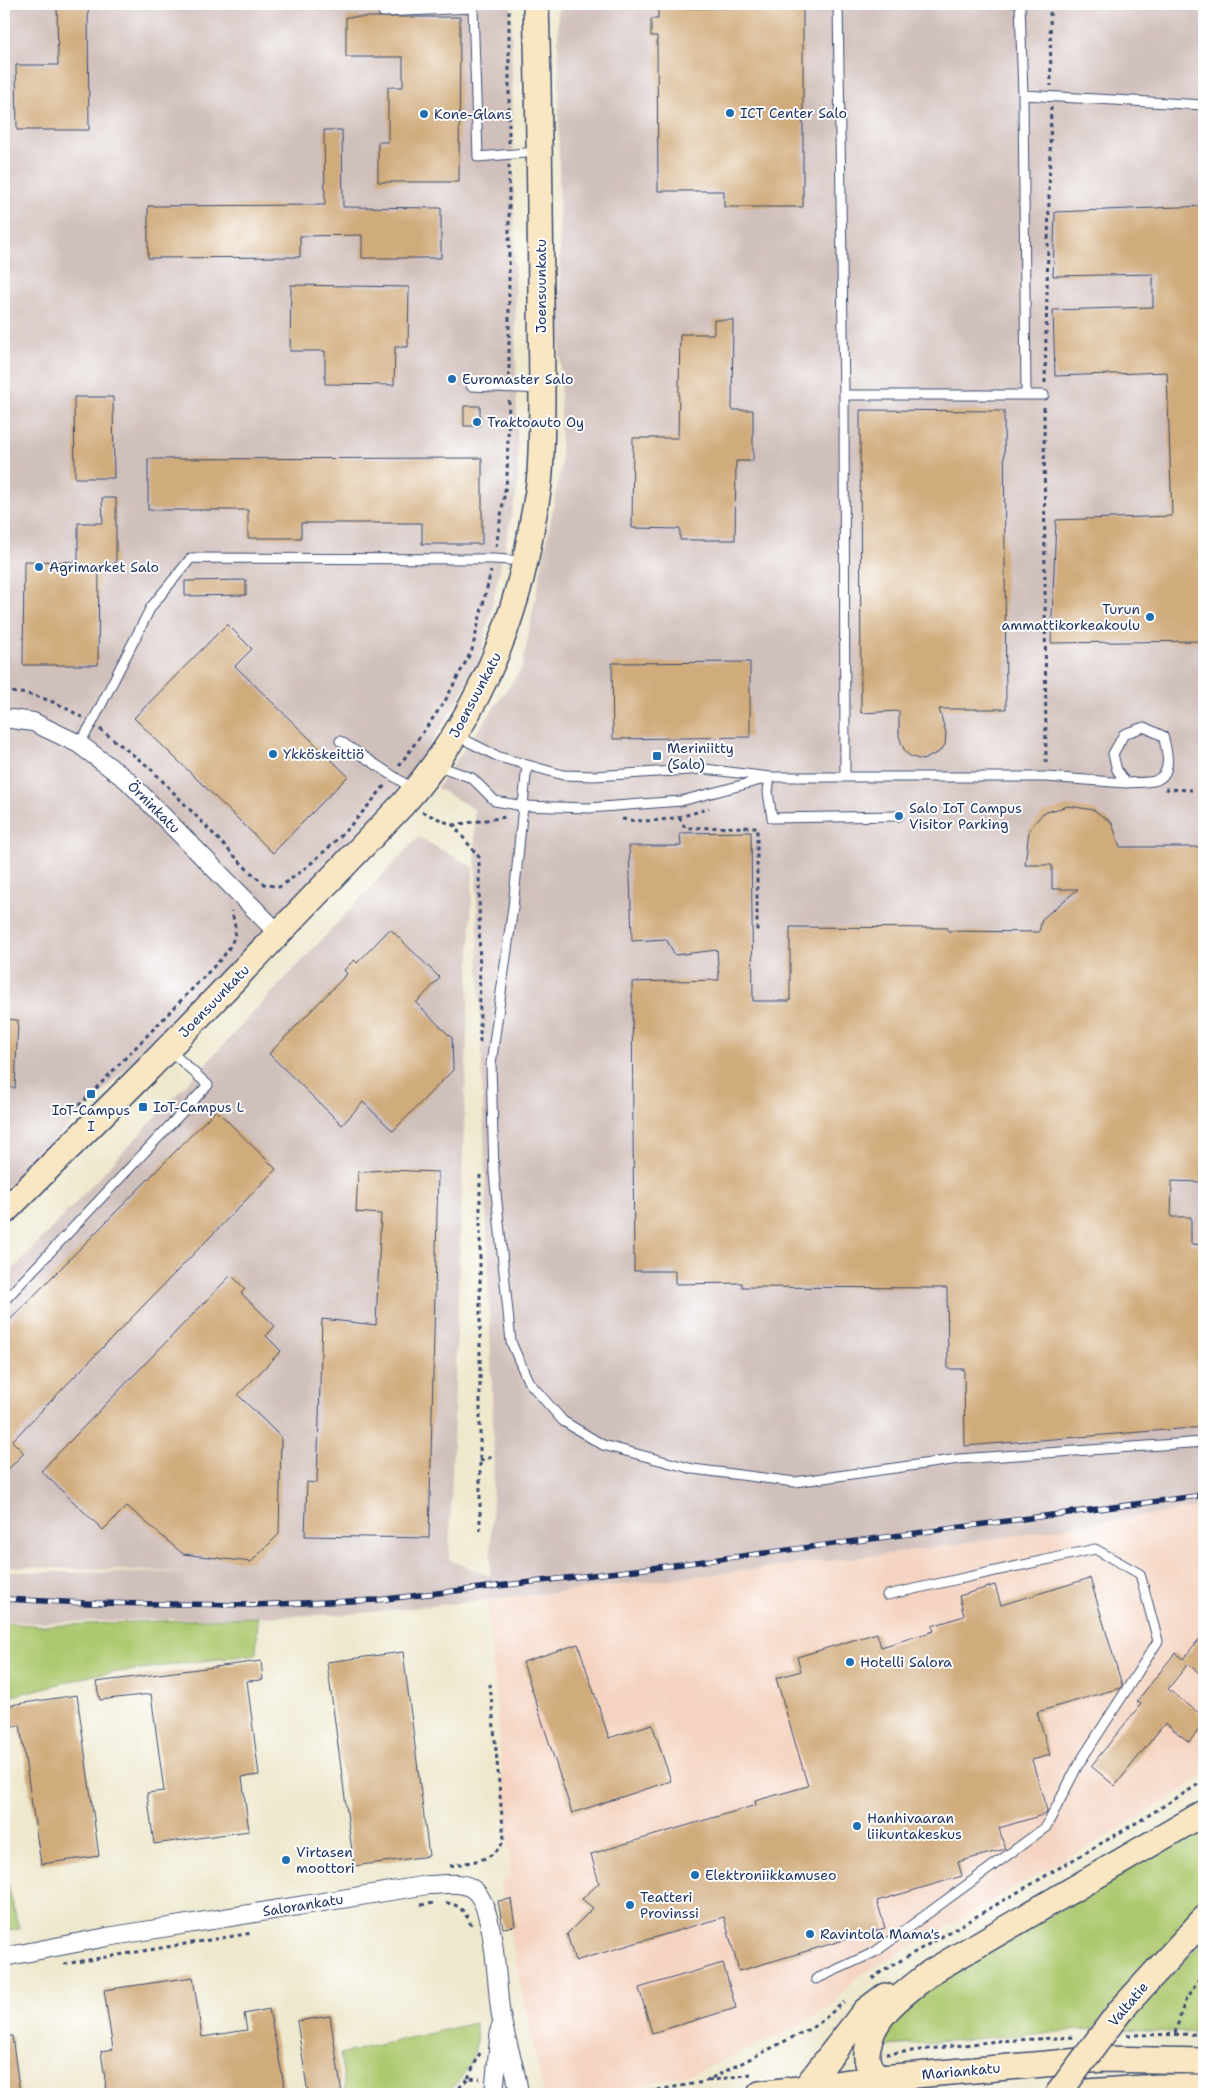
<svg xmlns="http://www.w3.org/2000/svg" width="1208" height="2098" font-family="'Shantell Sans',sans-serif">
<rect width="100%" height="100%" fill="#fff"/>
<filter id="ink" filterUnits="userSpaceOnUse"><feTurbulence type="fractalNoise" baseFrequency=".02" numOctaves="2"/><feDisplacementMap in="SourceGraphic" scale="10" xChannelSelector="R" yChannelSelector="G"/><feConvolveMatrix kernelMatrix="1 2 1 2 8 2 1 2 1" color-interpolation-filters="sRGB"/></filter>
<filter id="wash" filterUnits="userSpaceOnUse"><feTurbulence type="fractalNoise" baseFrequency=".0096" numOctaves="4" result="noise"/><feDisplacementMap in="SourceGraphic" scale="20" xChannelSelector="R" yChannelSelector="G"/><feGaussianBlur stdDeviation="1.12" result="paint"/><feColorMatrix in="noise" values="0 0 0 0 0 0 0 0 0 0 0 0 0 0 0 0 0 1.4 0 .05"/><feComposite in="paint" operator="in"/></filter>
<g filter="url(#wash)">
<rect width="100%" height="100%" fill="#eee8cd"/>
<path fill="#f4d3c0" d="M1204 1507V1776L1130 1823 854 1979 829 2008 790 2030 694 2073 626 2089 593 2094H543L500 1884 511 1876 487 1600 896 1553Z"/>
<path fill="#d0c0bc" d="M4 4H511L518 486 479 665 415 770 302 892 4 1190Z
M565 4H1204V1507L896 1553 507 1598 351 1614 32 1623 4 1621V1572L204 1573 4 1566V1279L418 837 473 867 449 1560 490 1576 494 1456 474 809 437 788 522 668 561 467 558 11Z"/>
<path fill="#adc970" stroke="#647c67" d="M258 1617 256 1654 94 1675 4 1698V1623L42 1626Z
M1204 1824V1905L1092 2029 876 2047 887 2021 919 1994Z
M4 1869 19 1929 4 1932Z
M1204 1940V2033L1120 2030Z
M475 2023C481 2052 467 2073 447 2094H346L340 2054Z"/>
<g id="blocks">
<path fill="#d0ab7c" d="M57 4H88L89 130H17L16 65H58Z
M753 4H803V207H724V191H658L657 36H651V19H658V8H753Z
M346 17H460L459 182H378V142H388V87H403V57H346Z
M324 130H342L343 207 441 208V258H362V235L300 236V257L148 258V206L325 205Z
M1204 206V567H1200L1202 641 1051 643 1056 520 1172 516 1167 372 1055 376 1053 310 1153 307V274L1053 276 1055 212Z
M291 285 409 287 408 347H395L394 385 325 384V351H290Z
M714 320H733L732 410H753V461H736L735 540H680V529L632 528 633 438H678L680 334H714Z
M74 397H113L114 478H75Z
M464 406H480V426H464Z
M860 410 1004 411 1006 709H939L946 733 945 745 939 752 923 760 912 757 906 753 902 745 899 736V711L861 713Z
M482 458V544H422V523H301V538H248V510H148V459Z
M102 498H116V564H99L98 665H23L24 561 78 562V523H103Z
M246 580V595L185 596V581Z
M227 624 252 649 235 666 348 776 273 853 134 718Z
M750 662V737L613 739 612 663Z
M1068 806 1094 810 1112 823 1120 847H1200V861H1204L1201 1182 1172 1181 1171 1217H1191V1244L1204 1245 1202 1290H1204V1427L965 1446 964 1369H948L947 1288 742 1287V1283L675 1284V1271H634L632 982 719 980 717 950 675 955 666 939 632 941 629 846H681L680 833 751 832 753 1001H790V927L948 928V931L1039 932 1042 919 1078 889H1052V865H1025L1029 830 1043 813Z
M390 929 440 978 416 1003 452 1038 453 1070 393 1131 363 1102 342 1125 269 1054 347 974 344 970 354 960 357 963Z
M4 1019 18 1020 15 1088 4 1087Z
M216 1110 276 1169 12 1441 24 1453 4 1474V1326Z
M385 1170 438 1172 429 1538 305 1536 307 1482 317 1483 322 1319 376 1325 381 1214 356 1212 358 1172Z
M231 1275 245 1289 241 1293 275 1326 266 1336 281 1351 238 1395 281 1437 279 1534 251 1562 183 1554 127 1506 103 1530 41 1471Z
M1090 1578 1122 1685 1120 1688 1037 1712 1050 1755 1032 1760 1047 1811 1046 1814 999 1828 1005 1849 958 1862 962 1876 877 1901 885 1928 739 1971 724 1917 575 1961 567 1934 593 1908 582 1899 599 1883 591 1854 756 1805 755 1801 808 1786 776 1678 801 1671 797 1657 877 1633 881 1647 934 1631 932 1626 964 1616 959 1596 995 1585 1001 1605Z
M1204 1633V1677L1188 1664 1168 1689 1204 1717V1723L1189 1742 1165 1723 1115 1786 1091 1766 1141 1704 1137 1701 1175 1653 1183 1659Z
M578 1644 609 1738 652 1724 671 1781 572 1813 523 1662Z
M403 1652 429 1856 354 1866 327 1662Z
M261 1661 263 1680 247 1681 259 1775 242 1777 249 1831 154 1844 147 1793 164 1791 151 1694 100 1700 96 1682Z
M77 1695 99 1856 41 1864 20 1725 4 1728V1706Z
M511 1899 515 1926 503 1928 498 1901Z
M723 1963 736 2008 652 2033 639 1988Z
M193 1977 202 2037 247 2030 244 2014 269 2009 286 2094H238V2092L223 2094H107L101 2051 113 2049 104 1990Z
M330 2016 342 2094H308L297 2021Z
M4 2036H12L20 2094H4Z"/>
</g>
</g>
<g filter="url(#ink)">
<use href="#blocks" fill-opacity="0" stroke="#3b4b6f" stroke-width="1"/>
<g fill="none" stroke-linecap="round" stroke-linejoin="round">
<g stroke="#3b4b6f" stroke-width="11">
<path id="lane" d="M383 4V12L473 8 478 157 537 152
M838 4 844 395 845 776
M1020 4 1023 95 1026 394
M1023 95 1204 105
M471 386 541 389
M844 395H1044
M1144 727 1163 736C1167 750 1174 775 1154 781 1146 783 1135 782 1126 783L1117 770 1113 754 1124 734Z
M455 735 499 757 563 775 594 776 705 769 770 777H1046L1126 783
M340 741 413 789
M79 744 92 723 151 607 191 558 494 559 523 561
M436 765 472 778 495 801 523 806 589 808 681 801 765 779
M527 765 513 907 491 1064 494 1173 511 1342 528 1381 563 1421 603 1445 693 1469 795 1482 959 1459 1204 1442
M770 777 768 792 772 818 899 816
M4 1301 208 1085 168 1049
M816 1979 875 1952 1046 1827 1078 1765 1158 1641 1140 1574 1095 1549 887 1595"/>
</g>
<g stroke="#3b4b6f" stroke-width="20">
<path id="street" d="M4 718 33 722 79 744 127 780 279 934
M4 1957 107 1937 428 1885C442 1885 462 1880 474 1890 496 1908 496 1987 501 2016 506 2042 516 2067 519 2094
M494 2094 500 2028"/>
</g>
<g stroke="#3b4b6f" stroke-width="28">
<path id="secondary" d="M4 1212 149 1068 403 804C474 724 517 625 533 519 536 504 539 488 540 473 544 413 541 353 541 293 540 197 539 100 536 4
M1120 2011 1204 1919
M805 2088 865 2011 885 1996
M760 2094 881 2078 1103 2059 1204 2061
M901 2094C891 2087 878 2079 871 2069 866 2062 866 2055 868 2047 874 2012 906 1993 931 1972L1204 1813
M1059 2094 1158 2087H1204"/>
</g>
<path stroke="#3b4b6f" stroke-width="3" stroke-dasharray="4 4" stroke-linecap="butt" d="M1050 4 1051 86
M509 143V4
M509 165V376
M1045 383 1051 107
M1044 407 1046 766
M496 547 507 478 509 400
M4 692C34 692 57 702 83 718
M100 729 150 768 247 869 264 884 279 887C317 863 357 821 385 785
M399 766 445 701 472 650 491 571
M1165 789 1192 790
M422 812 453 825 479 857 480 1044
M679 817 685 828 757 827V933
M622 819C653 824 681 818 709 808
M453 825 506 817
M79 1106 223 957C235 939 239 933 231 911
M480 1461 494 1456
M480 1531V1173
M450 1866C472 1861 495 1862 504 1839L490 1684
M446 1903C460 1904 466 1913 471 1925
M421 1905 435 1903
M64 1964 252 1933
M872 1979 881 1972 1136 1823 1204 1781
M1175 2033 1185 2001 1204 1972
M1127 2035 1204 2034
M886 2054 997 2041 1076 2037
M468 2078 480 2053
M708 2081 751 2074
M454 2094 468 2078 480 2079
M634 2094 704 2082 817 2025 844 2002"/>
<use href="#lane" stroke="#fff" stroke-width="9"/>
<use href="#street" stroke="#fff" stroke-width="18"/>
<use href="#secondary" stroke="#f9e7c3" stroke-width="25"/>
<g stroke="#1b2f5e" stroke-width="5.5">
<path id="rail" d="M4 1599 85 1603 253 1605 377 1600 644 1569 1204 1495"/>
</g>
<use href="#rail" stroke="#fff" stroke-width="4" stroke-dasharray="11" stroke-linecap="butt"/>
<g stroke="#3b4b6f" stroke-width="28" stroke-linecap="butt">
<path id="secondary-bridge" d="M1058 2094 1120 2011"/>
</g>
<use href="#secondary-bridge" stroke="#f9e7c3" stroke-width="25"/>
</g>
</g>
<g fill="#1f6fb2" stroke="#fff" stroke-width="2">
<circle cx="730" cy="113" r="5"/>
<circle cx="424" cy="114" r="5"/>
<circle cx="452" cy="379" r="5"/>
<circle cx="477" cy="422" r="5"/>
<circle cx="39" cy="567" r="5"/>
<circle cx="1150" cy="617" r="5"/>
<circle cx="273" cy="754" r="5"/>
<rect x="652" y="751" width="10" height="10" rx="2.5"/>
<circle cx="899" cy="816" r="5"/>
<rect x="86" y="1089" width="10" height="10" rx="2.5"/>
<rect x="138" y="1102" width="10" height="10" rx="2.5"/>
<circle cx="850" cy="1662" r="5"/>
<circle cx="857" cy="1826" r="5"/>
<circle cx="286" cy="1860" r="5"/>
<circle cx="695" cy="1875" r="5"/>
<circle cx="630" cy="1905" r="5"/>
<circle cx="810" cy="1934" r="5"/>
</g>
<g text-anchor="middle" stroke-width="4" stroke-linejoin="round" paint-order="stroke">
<g font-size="14" fill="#1b2f5e" stroke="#fff" text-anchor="start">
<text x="740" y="118">ICT Center Salo</text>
<text x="434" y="119">Kone-Glans</text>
<text x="462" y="384">Euromaster Salo</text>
<text x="487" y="427">Traktoauto Oy</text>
<text x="49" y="572">Agrimarket Salo</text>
<text x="1140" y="614" text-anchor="end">Turun<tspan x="1140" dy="16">ammattikorkeakoulu</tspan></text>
<text x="667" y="753">Meriniitty<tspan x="667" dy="16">(Salo)</tspan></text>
<text x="283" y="759">Ykköskeittiö</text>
<text x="909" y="813">Salo IoT Campus<tspan x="909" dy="16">Visitor Parking</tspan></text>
<text x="153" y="1112">IoT-Campus L</text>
<text x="91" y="1115" text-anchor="middle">IoT-Campus<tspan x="91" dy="16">I</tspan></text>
<text x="860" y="1667">Hotelli Salora</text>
<text x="867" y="1823">Hanhivaaran<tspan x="867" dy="16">liikuntakeskus</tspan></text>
<text x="296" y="1857">Virtasen<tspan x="296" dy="16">moottori</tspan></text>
<text x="705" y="1880">Elektroniikkamuseo</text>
<text x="640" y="1902">Teatteri<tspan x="640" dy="16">Provinssi</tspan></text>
<text x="820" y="1939">Ravintola Mama's</text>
</g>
<g font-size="14" fill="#1b2f5e" stroke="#fff">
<text transform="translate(541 286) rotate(-90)" y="5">Joensuunkatu</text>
<text transform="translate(475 695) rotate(-62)" y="5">Joensuunkatu</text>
<text transform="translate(154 807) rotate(45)" y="5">Örninkatu</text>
<text transform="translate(214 1001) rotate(-46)" y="5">Joensuunkatu</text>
<text transform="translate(303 1905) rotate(-9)" y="5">Salorankatu</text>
<text transform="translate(1128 2004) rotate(-50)" y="5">Valtatie</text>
<text transform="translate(961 2071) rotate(-5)" y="5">Mariankatu</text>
</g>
</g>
<rect width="1208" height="2098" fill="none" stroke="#fff" stroke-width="20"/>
</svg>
